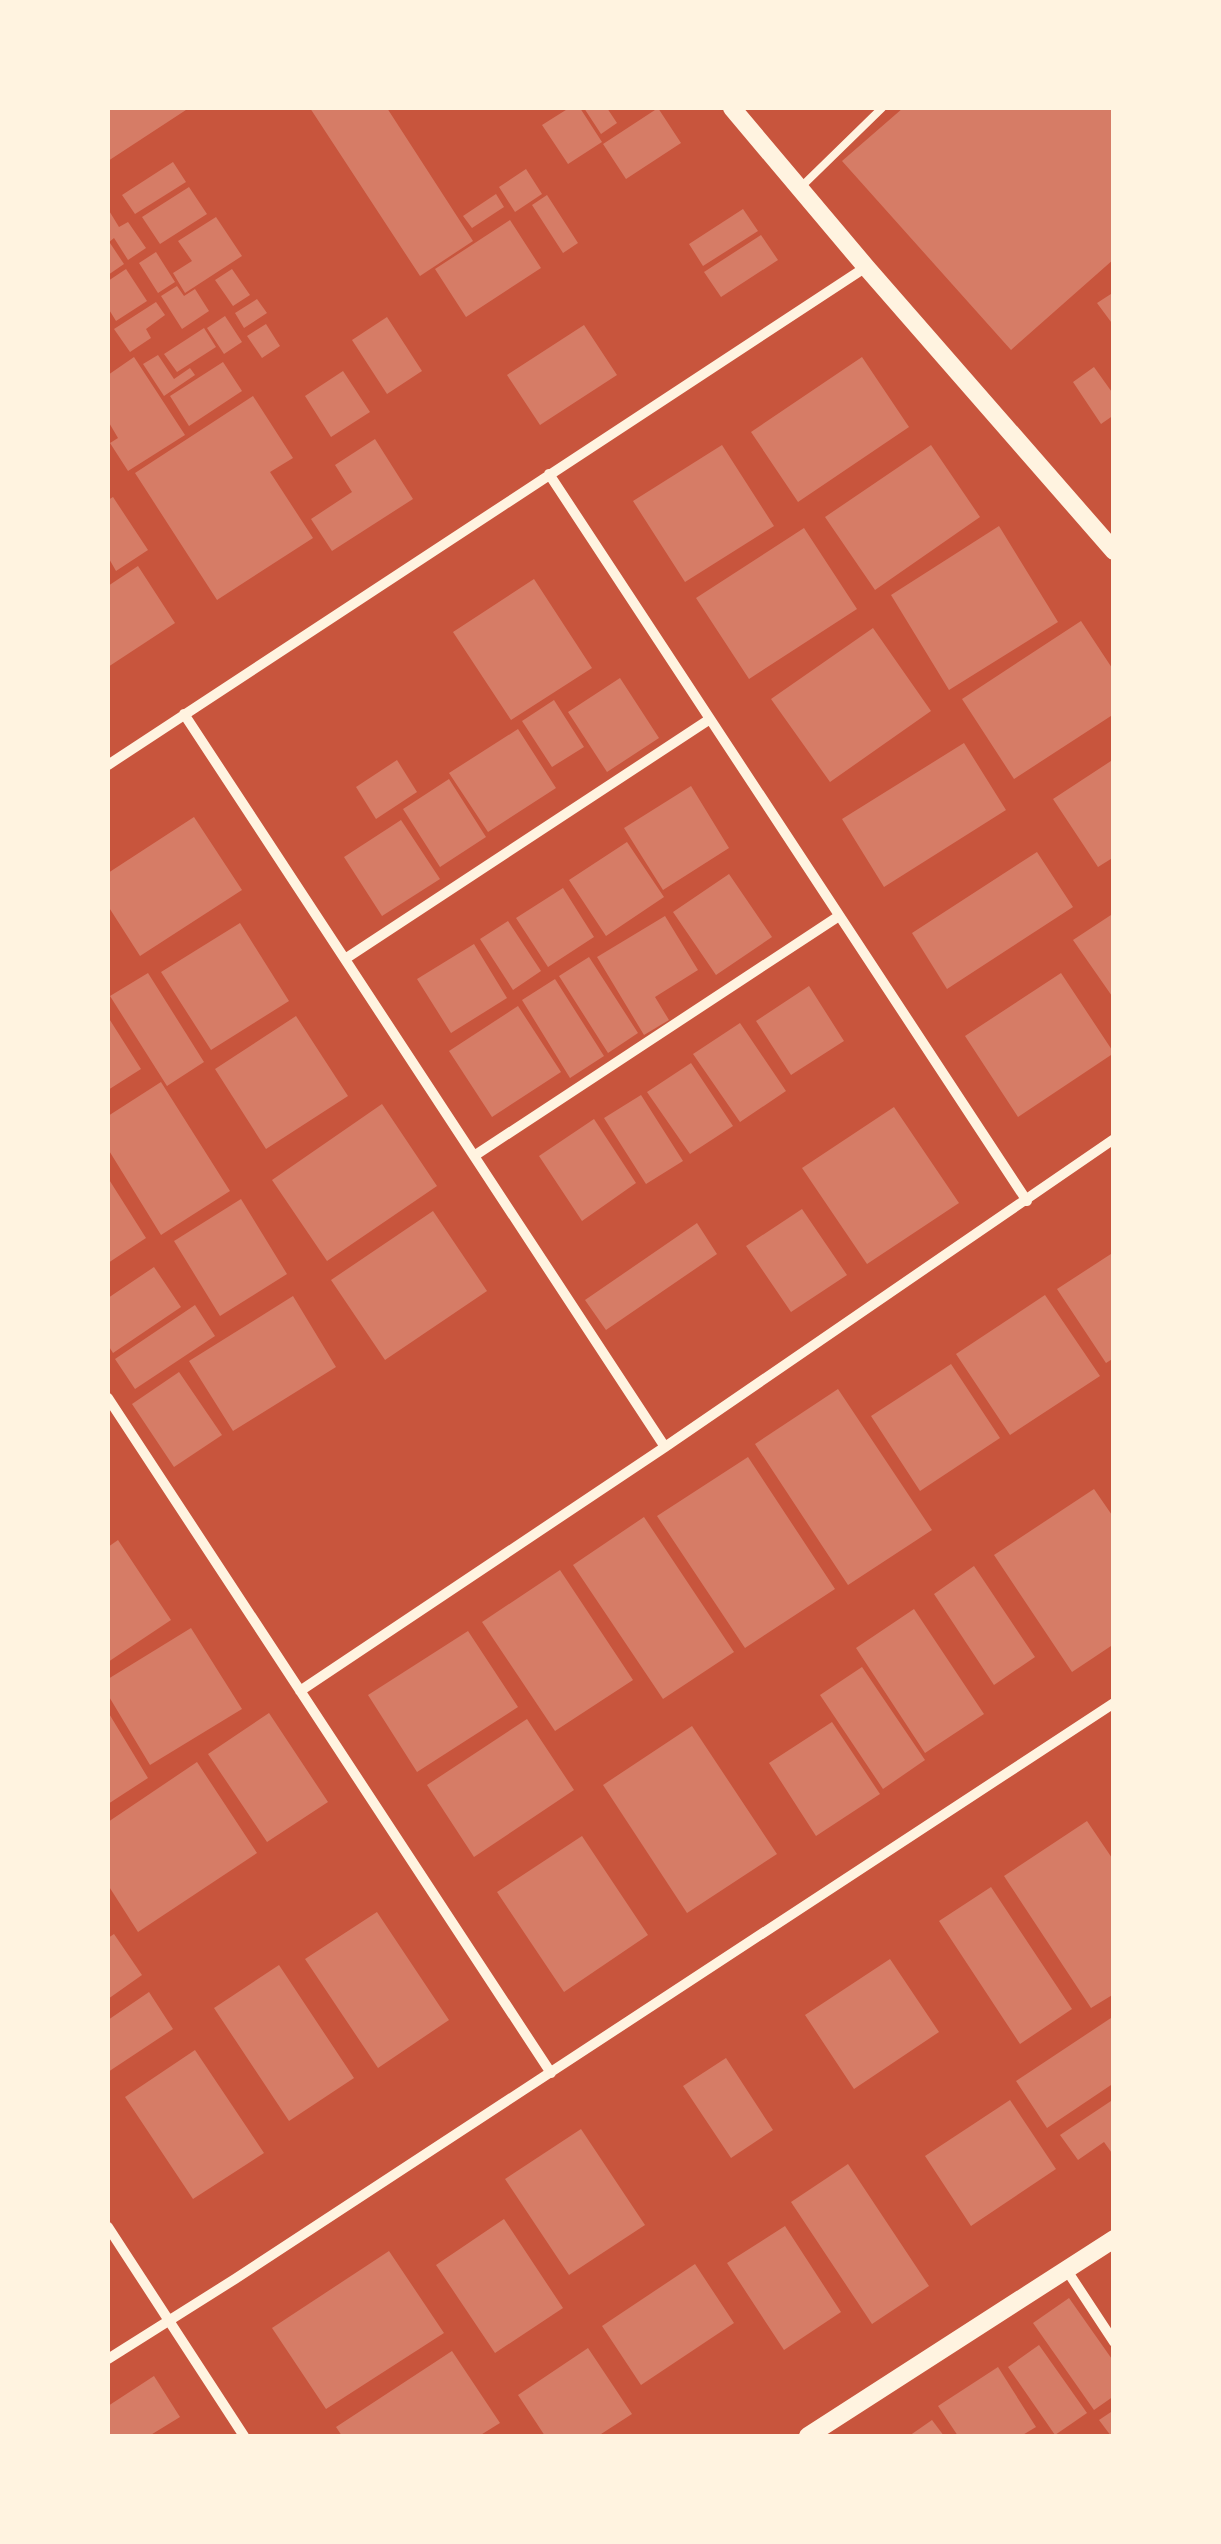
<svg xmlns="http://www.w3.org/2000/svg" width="1221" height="2544" font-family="'Alegreya Sans',sans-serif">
<rect width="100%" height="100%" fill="#c8553d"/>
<path fill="#d67c66" d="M108 108H189L108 161Z
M310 108H387L473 241 420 276Z
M569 108H580L602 142 568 164 542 125Z
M584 108H607L617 123 601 134Z
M658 108 681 143 626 179 603 144Z
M903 108H1114V259L1011 350 842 161Z
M173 162 186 182 135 214 122 195Z
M526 169 542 194 515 212 499 187Z
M189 187 207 214 160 244 142 217Z
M496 194 504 207 472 228 463 216Z
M547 195 578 243 563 253 532 205Z
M108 209 119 227 128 222 146 248 128 260 114 238 108 243Z
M743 209 758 231 703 266 689 244Z
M216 217 242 256 185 293 173 273 192 261 178 241Z
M510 220 541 268 466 317 435 269Z
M761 235 778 260 721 297 704 272Z
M110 243 124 264 108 275V244Z
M156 252 175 282 158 293 139 263Z
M126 269 147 301 116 321 108 308V281Z
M232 269 250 295 233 306 215 280Z
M177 286 184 296 195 289 209 311 182 329 161 296Z
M1114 292V326L1097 303Z
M257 299 267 313 244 328 235 313Z
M156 302 165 315 146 329 151 338 130 352 114 329Z
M225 316 242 342 224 354 207 328Z
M387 317 422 371 387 394 352 340Z
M266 324 280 346 262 358 247 336Z
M584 325 617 375 540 425 507 375Z
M204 328 216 347 177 372 164 354Z
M158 355 174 379 190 368 195 375 164 396 143 364Z
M134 357 185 435 128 471 110 443 118 438 108 421V375Z
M862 357 909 427 798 502 751 432Z
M223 362 242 391 189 426 170 396Z
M1094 367 1114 395V415L1101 424 1073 382Z
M343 371 370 412 331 437 305 396Z
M253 396 293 458 270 472 313 538 217 600 135 473Z
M375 439 413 499 332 551 311 519 352 492 335 465Z
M722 445 774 526 685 582 633 501Z
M931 445 980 517 875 590 825 517Z
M113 497 148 550 116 571 108 557V500Z
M999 526 1058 622 949 690 891 595Z
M804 528 857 609 749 679 696 598Z
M138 566 175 623 108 667V586Z
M534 579 592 668 511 720 453 632Z
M1081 621 1114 671V714L1014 779 962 699Z
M873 628 931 711 830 782 771 699Z
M620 678 659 738 607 772 568 712Z
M554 700 584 747 552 767 522 721Z
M518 729 556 788 488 832 449 773Z
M964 743 1006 810 884 887 842 819Z
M1114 759V857L1098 867 1053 799Z
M397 760 417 792 376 819 356 787Z
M449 779 486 837 440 867 403 809Z
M691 786 729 848 663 890 624 828Z
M194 817 242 890 140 956 108 906V873Z
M401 820 440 879 382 916 344 857Z
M627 842 664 897 606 936 569 880Z
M1037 852 1073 907 947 989 912 933Z
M729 874 772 937 716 975 673 912Z
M563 888 594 937 548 967 516 918Z
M1114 913V999L1073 940Z
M665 916 698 970 655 997 669 1020 644 1035 597 957Z
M508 921 541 971 513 990 480 939Z
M240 923 289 1001 211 1050 161 972Z
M474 944 507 998 451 1033 417 979Z
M589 957 638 1033 608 1053 559 976Z
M148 973 204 1062 167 1086 110 996Z
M1061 973 1114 1053 1018 1117 965 1036Z
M555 979 604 1056 570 1078 522 1000Z
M809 986 844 1041 791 1075 756 1021Z
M518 1006 561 1072 492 1117 449 1051Z
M296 1016 348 1096 266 1149 215 1069Z
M108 1017 141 1069 108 1090Z
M740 1023 786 1091 740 1122 693 1054Z
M691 1063 733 1126 690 1154 647 1092Z
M161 1082 230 1191 161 1235 108 1149V1116Z
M641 1095 683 1161 646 1184 604 1118Z
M382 1104 437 1186 327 1261 272 1180Z
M894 1107 959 1203 867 1264 802 1168Z
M594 1119 636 1183 582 1221 539 1156Z
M108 1178 146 1238 108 1263Z
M241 1199 287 1274 220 1316 174 1241Z
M802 1209 847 1275 791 1312 746 1246Z
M433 1211 487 1291 385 1360 331 1280Z
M697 1223 717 1254 606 1330 585 1300Z
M1114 1252V1358L1106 1363 1057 1289Z
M154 1267 181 1307 113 1353 108 1345V1298Z
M1045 1295 1100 1376 1010 1435 956 1354Z
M293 1296 336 1367 233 1431 189 1361Z
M195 1305 215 1336 135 1389 115 1359Z
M951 1364 1000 1438 920 1491 871 1416Z
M179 1372 222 1435 174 1467 132 1404Z
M838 1389 932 1530 848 1585 755 1444Z
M748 1457 835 1589 745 1648 657 1516Z
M1094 1489 1114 1518V1644L1072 1672 994 1555Z
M644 1517 734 1652 663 1699 573 1565Z
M118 1540 171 1620 108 1662V1547Z
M974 1566 1035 1657 994 1685 934 1594Z
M560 1570 633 1680 555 1731 482 1622Z
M914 1609 984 1714 925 1753 856 1648Z
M191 1628 242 1709 150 1765 108 1695V1679Z
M468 1631 518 1707 417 1772 368 1695Z
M862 1667 925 1760 883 1789 820 1695Z
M108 1712 148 1778 108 1804Z
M269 1713 328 1802 267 1842 208 1754Z
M527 1719 574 1790 474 1857 427 1785Z
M832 1722 880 1794 816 1836 769 1763Z
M692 1726 777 1854 687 1913 603 1785Z
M197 1762 257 1853 138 1932 108 1885V1822Z
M1087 1821 1114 1861V1994L1091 2008 1004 1876Z
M582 1836 648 1935 564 1992 497 1892Z
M991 1887 1072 2009 1020 2044 939 1921Z
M377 1912 449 2020 378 2068 305 1959Z
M114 1934 142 1975 108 1999V1938Z
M890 1959 939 2032 854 2089 805 2015Z
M279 1965 354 2078 289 2121 214 2008Z
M149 1992 173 2029 108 2072V2020Z
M1114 2016V2083L1047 2128 1016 2081Z
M195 2050 264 2153 193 2199 125 2097Z
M726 2058 773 2130 731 2158 683 2086Z
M1114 2099V2156L1104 2142 1078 2160 1060 2135Z
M1010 2100 1056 2169 971 2226 925 2156Z
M581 2129 645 2225 569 2275 505 2179Z
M848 2164 929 2286 872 2324 791 2202Z
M504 2219 563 2308 495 2353 436 2265Z
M785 2226 841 2312 784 2350 727 2263Z
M389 2251 444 2333 326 2409 272 2328Z
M695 2264 734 2323 641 2385 602 2326Z
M1069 2298 1114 2362V2396L1094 2410 1033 2323Z
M1039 2345 1087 2413 1055 2435 1008 2367Z
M588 2348 632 2414 598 2436H545L518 2395Z
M452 2351 500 2423 479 2436H342L336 2427Z
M998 2367 1036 2427 1021 2436H958L938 2406Z
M154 2376 180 2417 149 2436H108V2406Z
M1114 2410V2436H1111L1099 2420Z
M932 2420 944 2436H909Z"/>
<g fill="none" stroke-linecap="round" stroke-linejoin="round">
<path stroke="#fff3e0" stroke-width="8" d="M800 188 882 108"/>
<path stroke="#fff3e0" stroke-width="10" d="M549 474 1027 1201
M184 714 665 1447
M108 765 866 267
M345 959 710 719
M474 1156 839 916
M108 1398 551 2073
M300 1691 665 1447 1114 1139
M108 2227 244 2436
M1066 2269 1114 2342
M108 2359 235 2279 1114 1703"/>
<path stroke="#fff3e0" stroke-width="18" d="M732 108 866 267 1114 551
M808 2436 1114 2239"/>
</g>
<rect width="1221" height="2544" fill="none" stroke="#fff3e0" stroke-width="220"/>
</svg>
